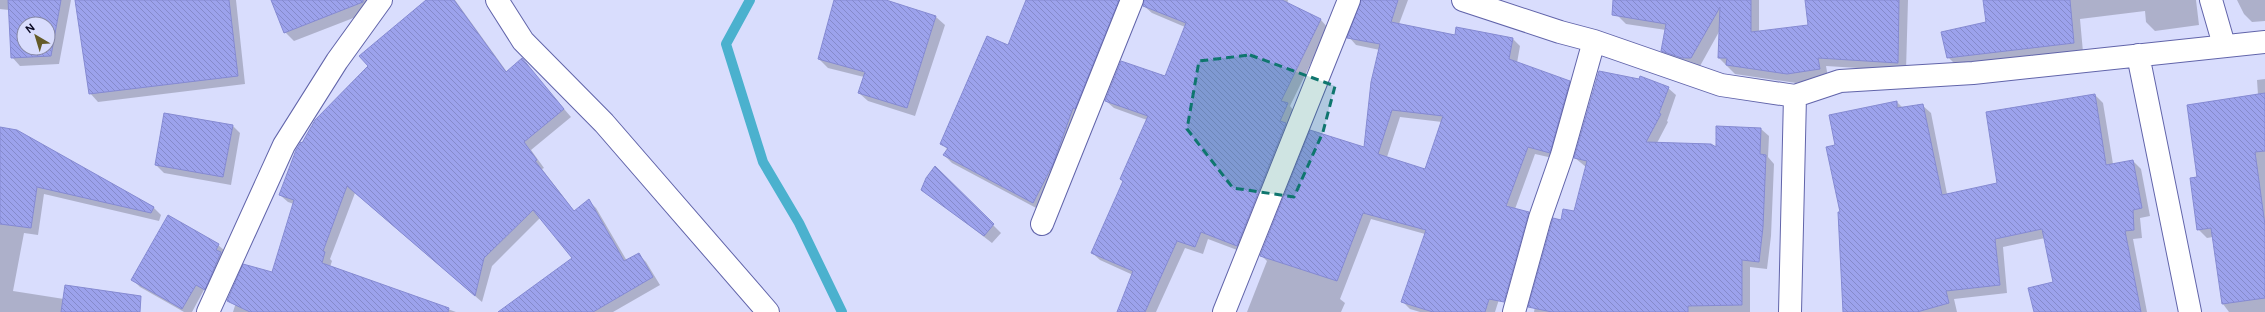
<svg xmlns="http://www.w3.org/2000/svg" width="2265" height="312" font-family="'DM Sans',sans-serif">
<defs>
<pattern id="building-back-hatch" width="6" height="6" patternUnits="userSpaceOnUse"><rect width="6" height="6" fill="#9ca2ec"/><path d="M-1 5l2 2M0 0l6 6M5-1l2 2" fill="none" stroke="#858aca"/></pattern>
</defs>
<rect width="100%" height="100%" fill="#d9ddfd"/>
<path fill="#0003" fill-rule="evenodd" d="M0 0H71L59 64 20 66 12 57 9 10 0 9ZM24 24H48V48H24Z
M76 0H236L245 84 98 102 90 93Z
M272 0H383L374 10 294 41 285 32Z
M430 0H455L507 72 522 60 571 117 531 150 544 168 542 169 575 212 589 201 596 208 627 261 638 254 646 262 660 285 613 312H500L573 258 540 218 492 266 482 302 355 193 330 259 332 261 330 267 456 312H233L247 267 272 273 294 204 288 202 280 195 303 144 369 66Z
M836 0H883L936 17 945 25 915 116 868 101 859 93 864 77 828 68 819 59Z
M1027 0H1130L1040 210 952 163 944 155 948 150 942 144 1009 46Z
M1145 0H1288L1287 4 1321 20 1328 28 1290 106 1295 112 1245 253 1208 239 1203 254 1185 248 1156 312H1118L1133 275 1100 260 1092 253 1124 182 1121 179 1147 120 1114 108 1106 101 1165 77 1185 27 1152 13 1144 6Z
M1362 0H1408L1399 24 1456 37 1513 39 1520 46 1517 63 1569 82 1577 90 1557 159 1535 154 1515 209 1525 218 1495 312H1420L1410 309 1403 302 1425 234 1371 219 1340 299 1345 303 1341 312H1247L1267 261 1261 255 1364 148 1380 50 1356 45 1349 37ZM1400 117 1442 122 1425 170 1387 157Z
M1620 0H1759V32L1809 26 1806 0H1908L1906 71 1826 66 1828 77 1796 83 1735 74 1719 58 1720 30 1700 66 1671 60 1662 51 1666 30 1626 24 1618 16Z
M1984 0H2196L2199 25 2155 31 2146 22 2145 11 2080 19 2083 52 1957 66 1948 57 1988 23Z
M2237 0H2265V21L2252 22 2244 14Z
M2265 79V312H2229L2223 304 2213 237 2207 238 2198 229V177L2258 95 2257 80Z
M1668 88 1676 95 1667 121 1668 122 1657 143 1717 148 1761 129 1769 136 1768 157 1774 164 1771 236 1767 269 1750 267V312H1534L1543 259 1562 221 1575 212 1586 167 1575 158Z
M2095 95 2103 103 2113 164 2133 161 2141 169 2150 216 2140 218 2142 238 2133 239 2147 312H2035L2054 283 2045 238 2003 247 2007 293 1954 299 1957 312H1845L1841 213 1836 146 1897 102 1903 108 1922 105 1931 113 1947 194 1998 184Z
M233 126 240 133 231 185 164 173 156 165Z
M0 128 153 207 161 215 159 221 44 194 38 235 24 233 13 291 64 299 118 312H0Z
M935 167 1001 233 992 243 922 189Z
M217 244 225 251 192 312H184L140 287 132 279Z"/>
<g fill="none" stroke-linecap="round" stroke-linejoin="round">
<path stroke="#4bb1ce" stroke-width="10" d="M750 0 726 44 763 162 799 223 842 312"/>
</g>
<path fill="url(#building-back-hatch)" stroke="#858ad2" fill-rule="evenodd" d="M8 0H61L51 56 11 58ZM24 24H48V48H24Z
M75 0H229L238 76 89 94Z
M271 0H363V2L284 33Z
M426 0H454L506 72 522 58 564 109 524 142 537 160 535 161 574 211 589 199 624 261 639 253 653 277 593 312H498L572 258 533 210 484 258 475 296 347 186 323 251 325 252 322 263 449 308 448 312H250L227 301 243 264 272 272 294 200 279 195 296 150 301 142 302 143 315 120 368 66 359 56Z
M834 0H886L936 16 907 108 858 93 865 72 818 59Z
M1026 0H1119L1075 109 1073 108 1053 164 1033 203 943 155 948 148 940 144 987 36 1008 45Z
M1144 0H1282L1321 19 1281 101 1288 103 1280 121 1286 123 1237 246 1201 232 1195 247 1177 241 1145 312H1117L1133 271 1091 253 1123 181 1120 179 1148 116 1105 101 1121 61 1165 76 1186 23 1143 6Z
M1361 0H1398L1391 22 1455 35 1456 27 1513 38 1509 59 1570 81 1550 153 1528 147 1506 206 1529 212 1504 302 1489 299 1485 312H1433L1401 302 1426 230 1363 213 1337 281 1260 256 1310 130 1364 147 1371 82 1380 44 1347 38ZM1392 110 1443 116 1425 169 1378 154Z
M1613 0H1751V32L1808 25 1805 0H1899L1898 63 1818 58 1820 69 1787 74 1726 65 1727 58H1718L1720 7 1691 58H1682L1661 51 1666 24 1612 15Z
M1983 0H2070L2074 43 1947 58 1941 32 1986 22Z
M1599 71 1639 79 1640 76 1669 87 1659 113 1661 114 1646 142 1711 144 1716 147V126L1761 128 1760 154 1766 155 1763 227 1759 262 1742 260V305L1688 306V312H1552L1528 307 1553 218 1561 220 1563 209 1574 211 1587 161 1574 158Z
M2265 93V151L2255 152 2265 225V298L2222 304 2211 228 2197 230 2190 178 2197 177 2187 105Z
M2095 94 2106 165 2133 160 2142 208 2133 210 2134 230 2125 231 2141 312H2034L2028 288 2053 282 2042 229 1995 239 2000 285 1946 291 1949 303 1917 312H1843L1838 212H1840L1826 147 1835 145 1829 115 1897 101V108L1923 104 1942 195 1997 183 1986 112Z
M164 113 233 125 223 177 155 165Z
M0 127 17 130 154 207 151 213 37 187 31 228 0 224Z
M935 166 994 224 984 236 921 190 926 178Z
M168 215 219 244 216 250 221 252 205 290 196 285 182 309 131 280Z
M65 285 141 296 140 312H61Z"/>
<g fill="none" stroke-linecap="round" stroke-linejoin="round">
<g stroke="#6164aa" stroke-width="24">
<path id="street" d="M497 0 523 41 604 123 768 312
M1463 0 1560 32 1594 41 1721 85 1795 96 1840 81 1973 73 2265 42
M2211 0 2224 45
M2138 55 2190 312
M1042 224 1132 0
M208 312 284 145 337 61 381 0
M1224 312 1349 0
M1514 312 1540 218 1562 155 1594 41
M1790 312 1795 96"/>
</g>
<use href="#street" stroke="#fff" stroke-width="22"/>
</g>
<path fill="#0f766e" fill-opacity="0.2" stroke="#0f766e" stroke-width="3" stroke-dasharray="8 5" stroke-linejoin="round" d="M1250 55 1335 86 1323 132 1294 197 1233 188 1187 129 1199 61Z"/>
<g transform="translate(36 36) rotate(322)"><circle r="19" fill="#d9ddfd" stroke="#8688a6"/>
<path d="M0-3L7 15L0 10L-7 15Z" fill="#645b28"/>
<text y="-6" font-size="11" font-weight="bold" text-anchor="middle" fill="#0a0924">N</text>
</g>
</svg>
